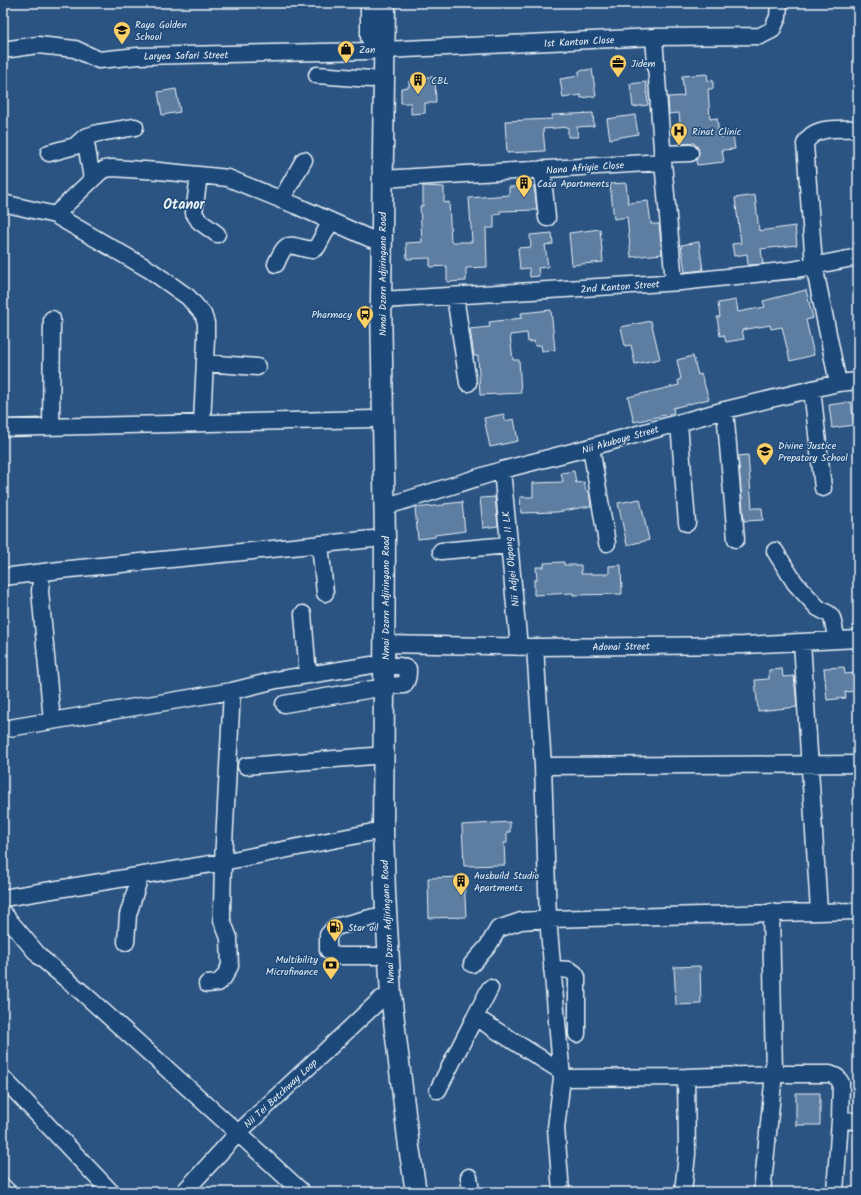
<svg xmlns="http://www.w3.org/2000/svg" width="861" height="1195" font-family="Kalam,sans-serif">
<rect width="100%" height="100%" fill="#2b5482"/>
<filter id="ink" filterUnits="userSpaceOnUse"><feTurbulence type="fractalNoise" baseFrequency=".025" numOctaves="2"/><feDisplacementMap in="SourceGraphic" scale="8" xChannelSelector="R" yChannelSelector="G"/><feConvolveMatrix kernelMatrix="1 2 1 2 8 2 1 2 1" color-interpolation-filters="sRGB"/></filter>
<g filter="url(#ink)">
<g fill="none" stroke-linecap="round" stroke-linejoin="round">
<path stroke="#a0b6cb" stroke-width="3" d="M762 281 804 278
M387 308 410 306"/>
</g>
<path fill="#5d7da1" stroke="#e8f1f8" d="M592 69 596 96 581 98V95L563 98 560 79 579 76V71Z
M707 74 708 81 713 80V89H708L710 119 717 118 719 137 733 135 735 149 722 150 724 162 697 165 696 160 699 153 698 148 694 143 682 144 679 113 669 114 668 97 684 96 682 76Z
M420 77H435L436 103H425V113L411 114V103H401V88L409 87V81L421 80Z
M646 82 648 105 633 107 630 84Z
M176 89 180 112 162 115 158 92Z
M593 113 594 126 577 127 578 137H568V127L543 129 545 151 507 153 505 121 552 119V115Z
M635 115 638 134 610 139 607 119Z
M626 183 628 203 648 201 651 224H659L662 254 631 257 627 217 614 219 610 184Z
M423 186 444 187V203L449 202 451 242H472L469 198 509 195V187L534 186 537 210 500 211V214L494 215V228H486L487 267 466 268V281L447 282V266L430 267V258L407 259 406 243 422 242 420 206H423Z
M755 195 759 231 795 226 797 245 761 249 763 264 748 265 747 254 734 256 732 244 741 243 735 198Z
M600 229 603 262 572 265 569 233Z
M552 233 553 244 545 245 548 267 538 268 539 276 530 277 529 268 520 269 518 248 531 247 530 235Z
M699 242 703 270 685 272 681 245Z
M806 290 813 318 806 320 814 355 790 361 782 327 771 329 770 325 742 330 744 339 726 342 724 335 720 336 717 317H720L718 303 736 300 738 312 765 307 763 301Z
M551 310 555 350 542 351 541 345 535 346 534 341 528 342 527 333 510 335 513 360H519L521 393 480 395 478 356H474L470 329 490 327 489 322 522 318 521 313Z
M651 321 660 359 635 364 631 345 625 346 621 327Z
M693 356 698 375 701 374 709 399 673 408 674 413 634 422 628 397 679 385 678 380 681 379 677 360Z
M851 402 854 425 832 428 829 405Z
M504 414 505 421 514 419 518 441 490 447 484 418Z
M748 455 752 508H762L763 520 744 521 738 456Z
M574 471 576 483 584 482 586 491H589L591 506 557 512 521 513 520 497H533V483L563 482 561 473Z
M495 497 498 526 483 528 480 498Z
M640 499 649 540 627 545 618 503Z
M462 502 465 531 435 535V537L418 539 415 508 444 505V504Z
M564 562V565H581V574H609V566L621 565 622 594 573 595V593L534 595V580H537L536 567H544V563Z
M844 667 845 674 855 673 857 691 845 692 846 698 827 700 824 668Z
M782 669 783 677 794 676 797 707 758 711 755 680 769 679V670Z
M510 822V832H507V843H504L505 865 464 866 462 825Z
M464 877 466 917 429 918 428 878Z
M700 966 701 1004 676 1005 674 967Z
M796 1093H820V1125H796Z"/>
<g fill="none" stroke-linecap="round" stroke-linejoin="round">
<g stroke="#e8f1f8" stroke-width="19">
<path id="minor" d="M3 50 38 45 75 49 99 60 138 56 371 51
M385 50 654 37 760 36 772 30 778 17 779 3
M317 75 371 79
M85 137 98 133 135 127
M49 153 75 146 85 137 92 179
M662 154 690 153
M663 162 674 282
M542 169 547 218
M199 175 194 213 199 221 217 234
M382 179 663 162 654 37
M281 200 304 160
M3 203 55 215 150 270 188 297 203 314 206 323V339L202 423
M55 215 100 172 105 169 112 168 159 171 228 178 297 206 371 239
M276 264C287 238 288 246 312 250L317 247 331 221
M455 296 468 383
M381 300 681 282 792 270 858 257
M205 363 257 367
M838 383 814 265 805 144C813 125 841 129 858 129
M812 389 823 488
M725 410 736 539
M679 423 687 523
M51 427 52 319
M3 428 372 419
M591 447 607 543
M502 470 519 647
M384 507 502 470 591 447 725 410 838 383 858 381
M320 544 325 593
M441 551 509 545
M775 551 795 583 818 608 829 614 832 618 837 640
M42 572 40 591 52 721
M3 577 60 570 373 539
M303 614 308 675
M802 642 819 911
M384 644 535 647 744 645 858 639
M535 647 543 766 548 919 562 1078 556 1128 561 1192
M384 686 404 685C408 680 408 675 408 669L400 666H384
M284 704 373 689
M3 729 232 691 276 680 372 665
M246 766 373 756
M543 766 858 764
M3 898 223 862 373 832
M3 913 40 957 84 994 238 1133 302 1192
M374 917 335 927 328 935V950L333 954 337 956H377
M126 942 128 915 140 876
M472 964 488 946 498 929 521 921 548 919 858 911
M552 969C563 970 572 967 577 977V1034
M207 984 218 983 224 977 230 966 229 938 222 920V909L223 862 232 691
M475 1017 490 988
M3 1078 111 1192
M562 1078 686 1077 774 1074H830L837 1077 841 1083 840 1120 835 1192
M438 1090 475 1017 561 1071
M840 1120 858 1121
M469 1177 471 1192
M3 1187 8 1192
M184 1192 238 1133 381 999
M683 1192 687 1154 686 1077
M762 1192 774 1074 771 912"/>
</g>
<g stroke="#e8f1f8" stroke-width="23">
<path id="major" d="M371 3V37
M385 3 381 300 385 538 383 831 385 893 391 995 409 1147 416 1192"/>
</g>
<use href="#minor" stroke="#1f4a7a" stroke-width="16"/>
<use href="#major" stroke="#1f4a7a" stroke-width="20"/>
</g>
</g>
<defs>
<g id="school-pin" transform="scale(0.9)"><path d="M0 17L-7.5 6A9.5 9.5 0 1 1 7.5 6Z" fill="#ffd166" stroke="#1f4a7a"/><path d="M0-5L7-2L0 1L-7-2ZM-4 1L0 2.5L4 1V4Q0 6-4 4Z" fill="#111"/></g>
<g id="shop-pin" transform="scale(0.9)"><path d="M0 17L-7.5 6A9.5 9.5 0 1 1 7.5 6Z" fill="#ffd166" stroke="#1f4a7a"/><path d="M-5-2.5h2.3a2.7 3.5 0 0 1 5.4 0H5L5.5 6h-11ZM-1.5-2.5h3a1.5 2.3 0 0 0-3 0Z" fill="#111"/></g>
<g id="office-pin" transform="scale(0.9)"><path d="M0 17L-7.5 6A9.5 9.5 0 1 1 7.5 6Z" fill="#ffd166" stroke="#1f4a7a"/><path d="M-6-3h4V-5.5h4V-3h4V5H-6ZM-1-4.5V-3h2v-1.5ZM-6 0V1H6V0Z" fill="#111"/></g>
<g id="building-pin" transform="scale(0.9)"><path d="M0 17L-7.5 6A9.5 9.5 0 1 1 7.5 6Z" fill="#ffd166" stroke="#1f4a7a"/><path d="M-4-6H4V6H1V3H-1V6H-4ZM-2.5-4.3h1.7v1.8h-1.7ZM.8-4.3h1.7v1.8H.8ZM-2.5-1h1.7V.8h-1.7ZM.8-1h1.7V.8H.8Z" fill="#111"/></g>
<g id="hospital-pin" transform="scale(0.9)"><path d="M0 17L-7.5 6A9.5 9.5 0 1 1 7.5 6Z" fill="#ffd166" stroke="#1f4a7a"/><path d="M-5-5h3v3.5h4V-5h3V5h-3V1.5h-4V5h-3Z" fill="#111"/></g>
<g id="bus-pin" transform="scale(0.9)"><path d="M0 17L-7.5 6A9.5 9.5 0 1 1 7.5 6Z" fill="#ffd166" stroke="#1f4a7a"/><path d="M-5-6H5V4H4V6H2V4H-2V6H-4V4H-5ZM-3.5-4V0h7V-4ZM-3.5 1.2v1.5H-2V1.2ZM2 1.2v1.5H3.5V1.2Z" fill="#111"/></g>
<g id="fuel-pin" transform="scale(0.9)"><path d="M0 17L-7.5 6A9.5 9.5 0 1 1 7.5 6Z" fill="#ffd166" stroke="#1f4a7a"/><path d="M-5.5-6h7V0h2V4h1.3V-2.5L3-4.5l.8-.8L6-3V5H2.5V1h-1V6h-7ZM-4.2-4.7v3.2H.2V-4.7Z" fill="#111"/></g>
<g id="bank-pin" transform="scale(0.9)"><path d="M0 17L-7.5 6A9.5 9.5 0 1 1 7.5 6Z" fill="#ffd166" stroke="#1f4a7a"/><path d="M-6-4H6V4H-6ZM0-2.3a2.3 2.3 0 1 0 0 4.6a2.3 2.3 0 1 0 0-4.6Z" fill="#111"/></g>
</defs>
<g fill-rule="evenodd">
<use href="#school-pin" x="122" y="30"/>
<use href="#shop-pin" x="346" y="49"/>
<use href="#office-pin" x="618" y="63"/>
<use href="#building-pin" x="418" y="80"/>
<use href="#hospital-pin" x="679" y="131"/>
<use href="#building-pin" x="524" y="183"/>
<use href="#bus-pin" x="365" y="314"/>
<use href="#school-pin" x="765" y="451"/>
<use href="#building-pin" x="461" y="881"/>
<use href="#fuel-pin" x="335" y="927"/>
<use href="#bank-pin" x="331" y="965"/>
</g>
<g text-anchor="middle" stroke-width="3" stroke-linejoin="round" paint-order="stroke">
<g font-size="10" fill="#e8f1f8" stroke="#1f4a7a" text-anchor="start">
<text x="135" y="28">Raya Golden<tspan x="135" dy="12">School</tspan></text>
<text x="359" y="53">Zan</text>
<text x="631" y="67">Jidem</text>
<text x="431" y="84">CBL</text>
<text x="692" y="135">Rinat Clinic</text>
<text x="537" y="187">Casa Apartments</text>
<text x="352" y="318" text-anchor="end">Pharmacy</text>
<text x="778" y="449">Divine Justice<tspan x="778" dy="12">Prepatory School</tspan></text>
<text x="474" y="879">Ausbuild Studio<tspan x="474" dy="12">Apartments</tspan></text>
<text x="348" y="931">Star oil</text>
<text x="318" y="963" text-anchor="end">Multibility<tspan x="318" dy="12">Microfinance</tspan></text>
</g>
<g font-size="10" fill="#e8f1f8" stroke="#1f4a7a">
<text transform="translate(579 41) rotate(-3)" y="4">1st Kanton Close</text>
<text transform="translate(186 55) rotate(-1)" y="4">Laryea Safari Street</text>
<text transform="translate(585 167) rotate(-4)" y="4">Nana Afriyie Close</text>
<text transform="translate(382 274) rotate(-90)" y="4">Nmai Dzorn Adjiringano Road</text>
<text transform="translate(620 286) rotate(-4)" y="4">2nd Kanton Street</text>
<text transform="translate(620 439) rotate(-16)" y="4">Nii Akuboye Street</text>
<text transform="translate(510 559) rotate(-96)" y="4">Nii Adjei Okpong II LK</text>
<text transform="translate(385 598) rotate(-90)" y="4">Nmai Dzorn Adjiringano Road</text>
<text transform="translate(621 646) rotate(-1)" y="4">Adonai Street</text>
<text transform="translate(387 922) rotate(-93)" y="4">Nmai Dzorn Adjiringano Road</text>
<text transform="translate(280 1093) rotate(-43)" y="4">Nii Tei Botchway Loop</text>
</g>
<g font-size="14" font-weight="bold" fill="#e8f1f8" stroke="#1f4a7a">
<text x="184" y="209">Otanor</text>
</g>
</g>
<rect width="861" height="1195" fill="none" stroke="#1f4a7a" stroke-width="16"/>
<rect x="8" y="8" width="845" height="1179" fill="none" stroke="#e8f1f8" stroke-width="1.5" filter="url(#ink)"/>
</svg>
